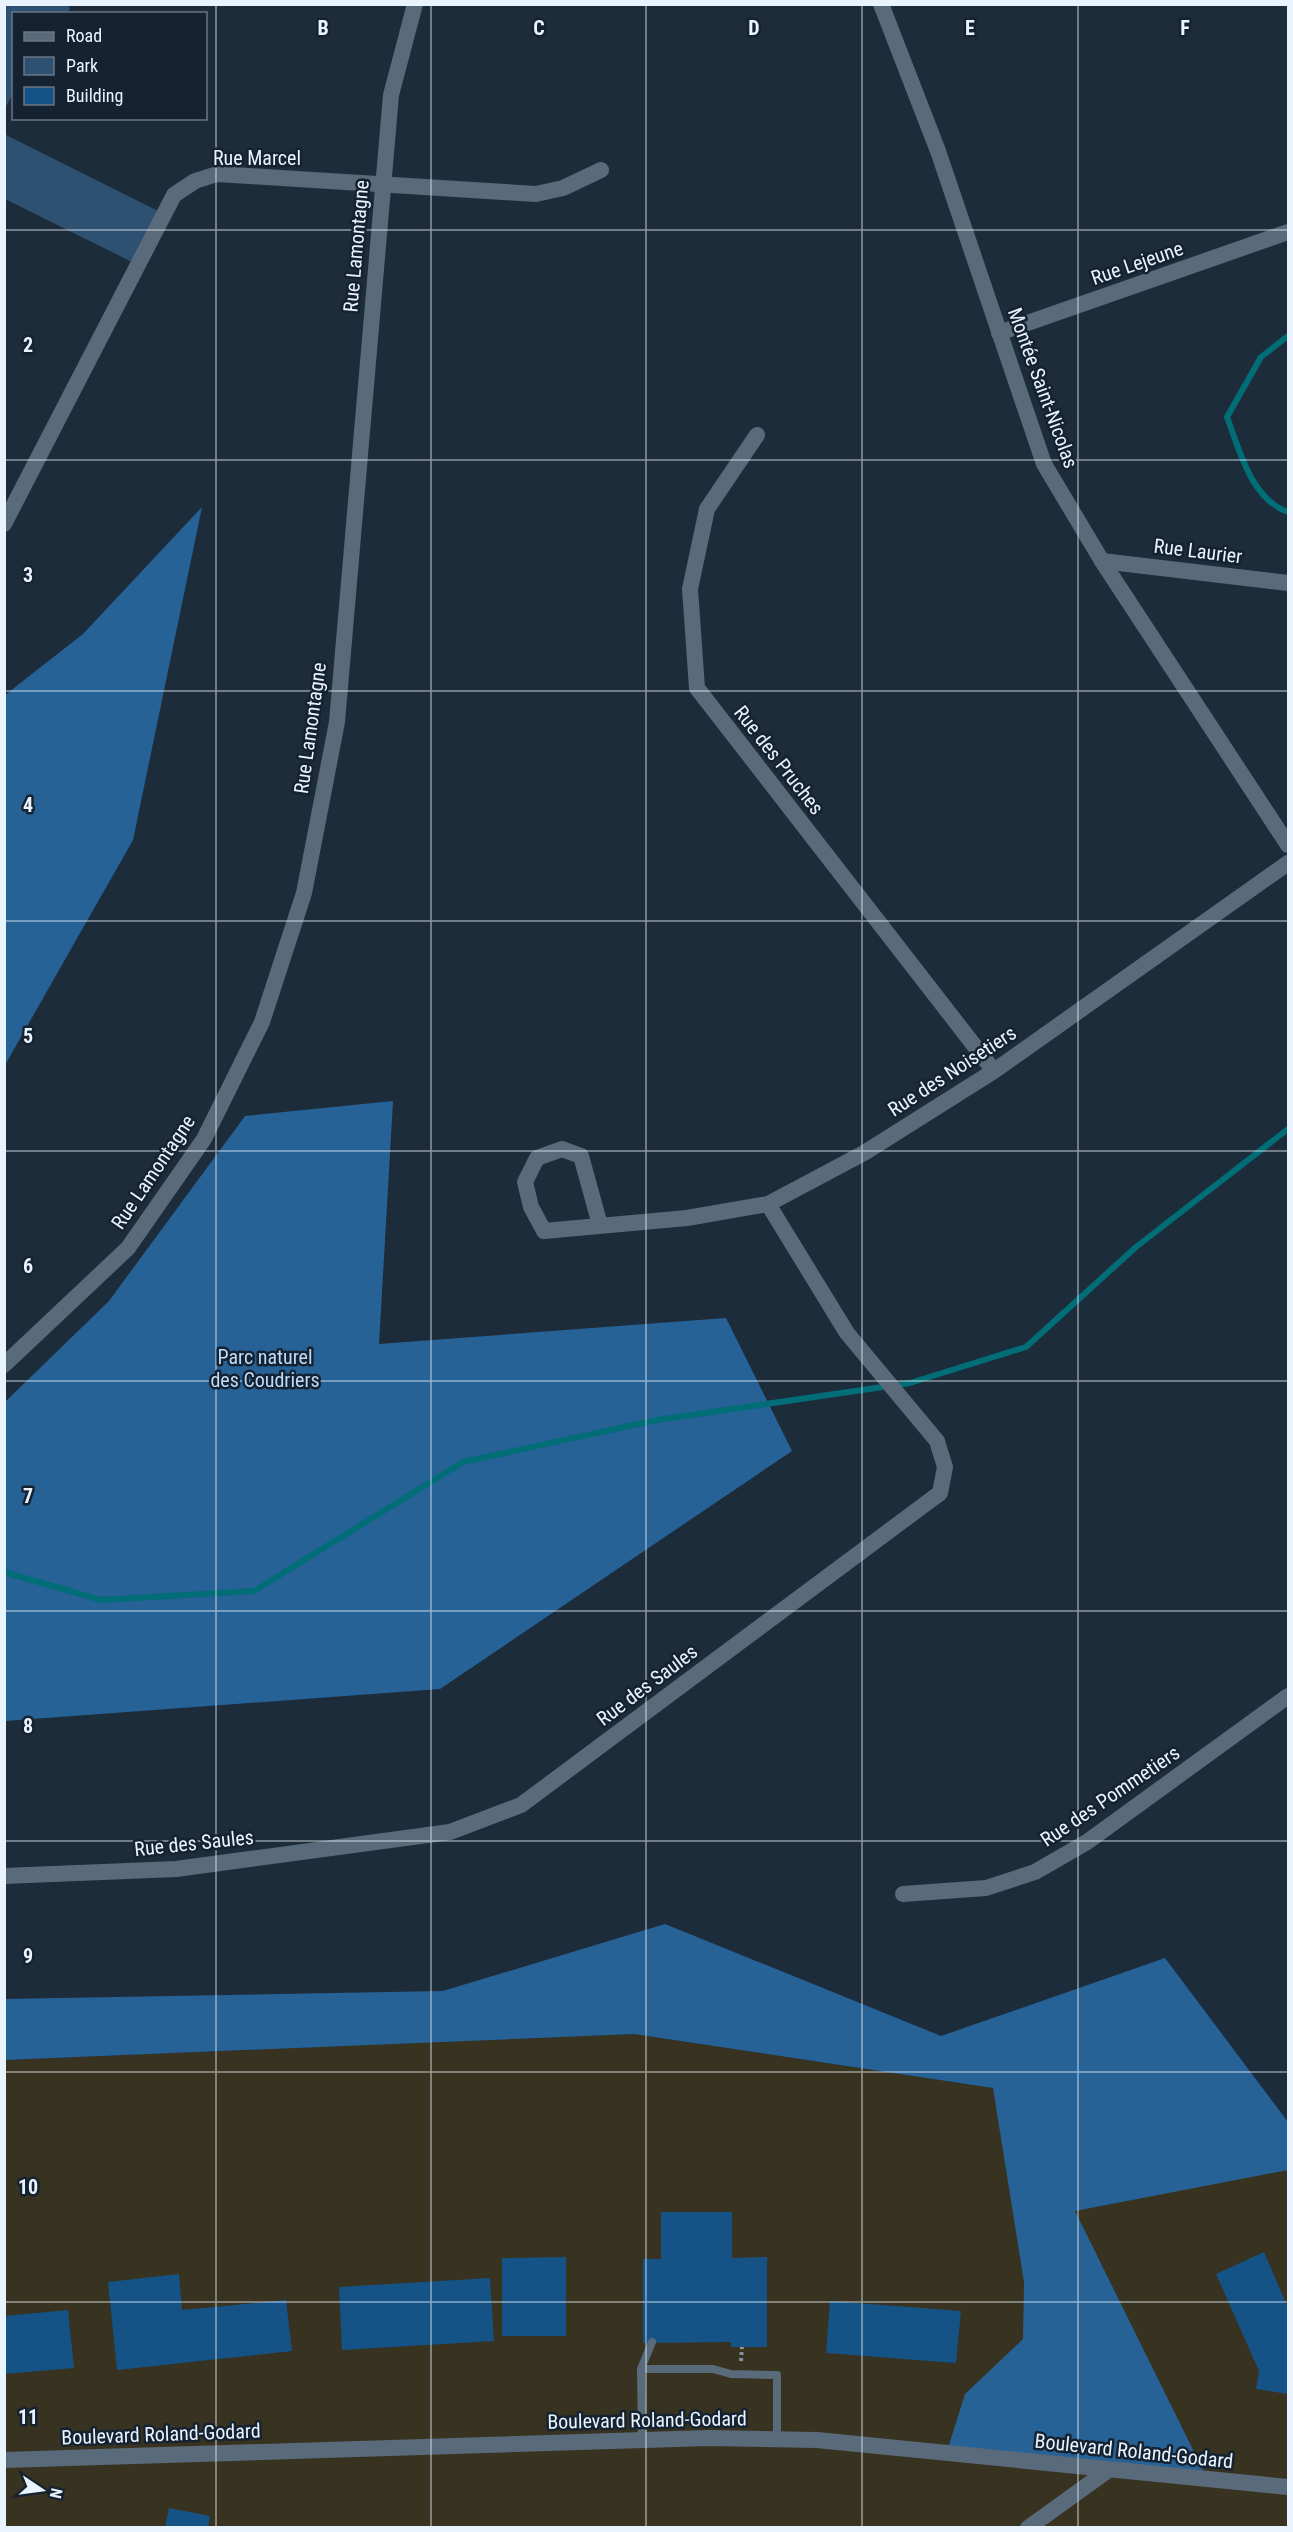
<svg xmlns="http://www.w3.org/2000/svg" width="1293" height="2532" font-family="'Roboto Condensed',sans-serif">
<rect width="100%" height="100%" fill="#1d2c3b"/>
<path fill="#383220" d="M634 2034 993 2088 1288 2168V2527H5L4 2060Z"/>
<path fill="#2e5071" d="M5 4 68 5 70 9 67 13 14 14 13 94 5 108Z
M4 134 164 214 138 265 5 199Z"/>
<path fill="#276297" d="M202 507 133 840 5 1065V695L83 634Z
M393 1101 379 1344 726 1318 792 1451 440 1689 5 1721V1402L109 1301 245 1116Z
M665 1924 941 2036 1165 1958 1288 2122V2170L1075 2211 1204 2472 948 2448 965 2394 1023 2339 1024 2282 993 2088 634 2034 5 2060 4 1999 443 1991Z"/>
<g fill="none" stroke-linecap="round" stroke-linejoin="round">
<path stroke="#006d77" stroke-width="6" d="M1288 336 1261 357 1227 417C1240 451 1251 499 1288 512
M4 1572 101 1600 254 1591 463 1462 657 1420 910 1383 1026 1347 1136 1247 1288 1129"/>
</g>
<path fill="#155387" d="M661 2212H732V2258L767 2257V2347H731V2342L643 2343V2259H661Z
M1264 2252 1288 2308V2394L1256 2389 1259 2371 1216 2274Z
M566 2257V2336H502V2258Z
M179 2274 182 2310 286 2300 292 2351 117 2370 108 2282Z
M490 2278 494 2341 342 2350 339 2287Z
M830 2301 961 2311 956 2363 826 2353Z
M68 2310 74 2368 4 2374V2316Z
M169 2508 210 2516 208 2528H165Z"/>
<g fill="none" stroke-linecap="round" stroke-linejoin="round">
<path stroke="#8895a1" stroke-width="4" stroke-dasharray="3 3" stroke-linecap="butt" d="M741 2361 742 2347"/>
<path stroke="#596a7b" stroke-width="8" d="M641 2369 652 2342
M642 2440 641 2369H713L731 2374 777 2375V2439"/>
<path stroke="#596a7b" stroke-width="16" d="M999 333 1288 232
M757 435 707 509 690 589 697 688 994 1071
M4 524 174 195 195 181 217 174 536 194 563 188 601 170
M1102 561 1288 583
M600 1225 581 1156 562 1149 537 1158 525 1182 531 1207 544 1231 687 1218 768 1204 864 1153 994 1071 1288 863
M4 1876 176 1869 450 1832 521 1805 940 1493 945 1467 937 1441 847 1333 768 1204
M903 1894 986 1888 1035 1872 1087 1842 1288 1696
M1028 2528 1107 2471"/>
<path stroke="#596a7b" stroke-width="16" d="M881 4 938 151 1044 464 1102 561 1288 845
M4 1365 128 1248 204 1139 262 1022 304 893 337 722 391 95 415 4
M4 2460 708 2438 817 2440 1288 2487"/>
</g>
<path fill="none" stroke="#eaf4fe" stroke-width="1.5" stroke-opacity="0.55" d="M216 4V2528M431 4V2528M646 4V2528M862 4V2528M1078 4V2528M4 230H1288M4 460H1288M4 691H1288M4 921H1288M4 1151H1288M4 1381H1288M4 1611H1288M4 1841H1288M4 2072H1288M4 2302H1288"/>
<g text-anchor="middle" stroke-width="5" stroke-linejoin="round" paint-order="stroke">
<g font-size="20" fill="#eaf4fe" stroke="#142231">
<text x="257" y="165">Rue Marcel</text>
<text transform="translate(356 246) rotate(-85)" y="7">Rue Lamontagne</text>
<text transform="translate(1137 263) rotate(-19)" y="7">Rue Lejeune</text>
<text transform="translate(1043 388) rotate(70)" y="7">Montée Saint-Nicolas</text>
<text transform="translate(1198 551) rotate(7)" y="7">Rue Laurier</text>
<text transform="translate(310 728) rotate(-82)" y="7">Rue Lamontagne</text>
<text transform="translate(779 760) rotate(52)" y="7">Rue des Pruches</text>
<text transform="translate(952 1071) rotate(-33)" y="7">Rue des Noisetiers</text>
<text transform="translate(153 1172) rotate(-56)" y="7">Rue Lamontagne</text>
<text transform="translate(647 1685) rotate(-37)" y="7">Rue des Saules</text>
<text transform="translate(1110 1796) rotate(-34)" y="7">Rue des Pommetiers</text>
<text transform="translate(194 1843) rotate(-6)" y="7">Rue des Saules</text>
<text transform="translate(647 2420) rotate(-1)" y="7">Boulevard Roland-Godard</text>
<text transform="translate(161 2434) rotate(-2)" y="7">Boulevard Roland-Godard</text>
<text transform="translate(1134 2451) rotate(6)" y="7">Boulevard Roland-Godard</text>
</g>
<g font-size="20" fill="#bddcfb" stroke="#142231">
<text x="265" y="1364">Parc naturel<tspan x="265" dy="23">des Coudriers</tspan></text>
</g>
</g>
<g font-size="20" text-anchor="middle" font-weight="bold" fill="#eaf4fe" stroke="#142231" stroke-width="5" stroke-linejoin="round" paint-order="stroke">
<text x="323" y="35">B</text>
<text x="539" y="35">C</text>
<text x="754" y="35">D</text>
<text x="970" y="35">E</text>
<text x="1185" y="35">F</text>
<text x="28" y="352">2</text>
<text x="28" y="582">3</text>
<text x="28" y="812">4</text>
<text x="28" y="1043">5</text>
<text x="28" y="1273">6</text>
<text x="28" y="1503">7</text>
<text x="28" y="1733">8</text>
<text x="28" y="1963">9</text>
<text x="28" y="2194">10</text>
<text x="28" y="2424">11</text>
</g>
<rect width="1293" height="2532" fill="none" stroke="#eaf4fe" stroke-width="12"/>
<rect x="12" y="12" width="195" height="108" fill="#142231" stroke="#6a7683" stroke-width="1.5"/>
<rect x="24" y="32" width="30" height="9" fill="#596a7b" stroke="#6a7683" stroke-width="1.5"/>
<text x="66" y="42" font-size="18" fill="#eaf4fe">Road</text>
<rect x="24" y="57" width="30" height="18" fill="#2e5071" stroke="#6a7683" stroke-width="1.5"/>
<text x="66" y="72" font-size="18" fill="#eaf4fe">Park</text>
<rect x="24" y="87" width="30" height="18" fill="#155387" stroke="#6a7683" stroke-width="1.5"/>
<text x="66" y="102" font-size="18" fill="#eaf4fe">Building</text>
<g transform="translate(42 2490) rotate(103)" stroke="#142231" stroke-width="4.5" paint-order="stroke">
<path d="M0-4.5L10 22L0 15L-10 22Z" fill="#eaf4fe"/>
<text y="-9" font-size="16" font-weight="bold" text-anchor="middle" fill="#eaf4fe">N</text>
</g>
</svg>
